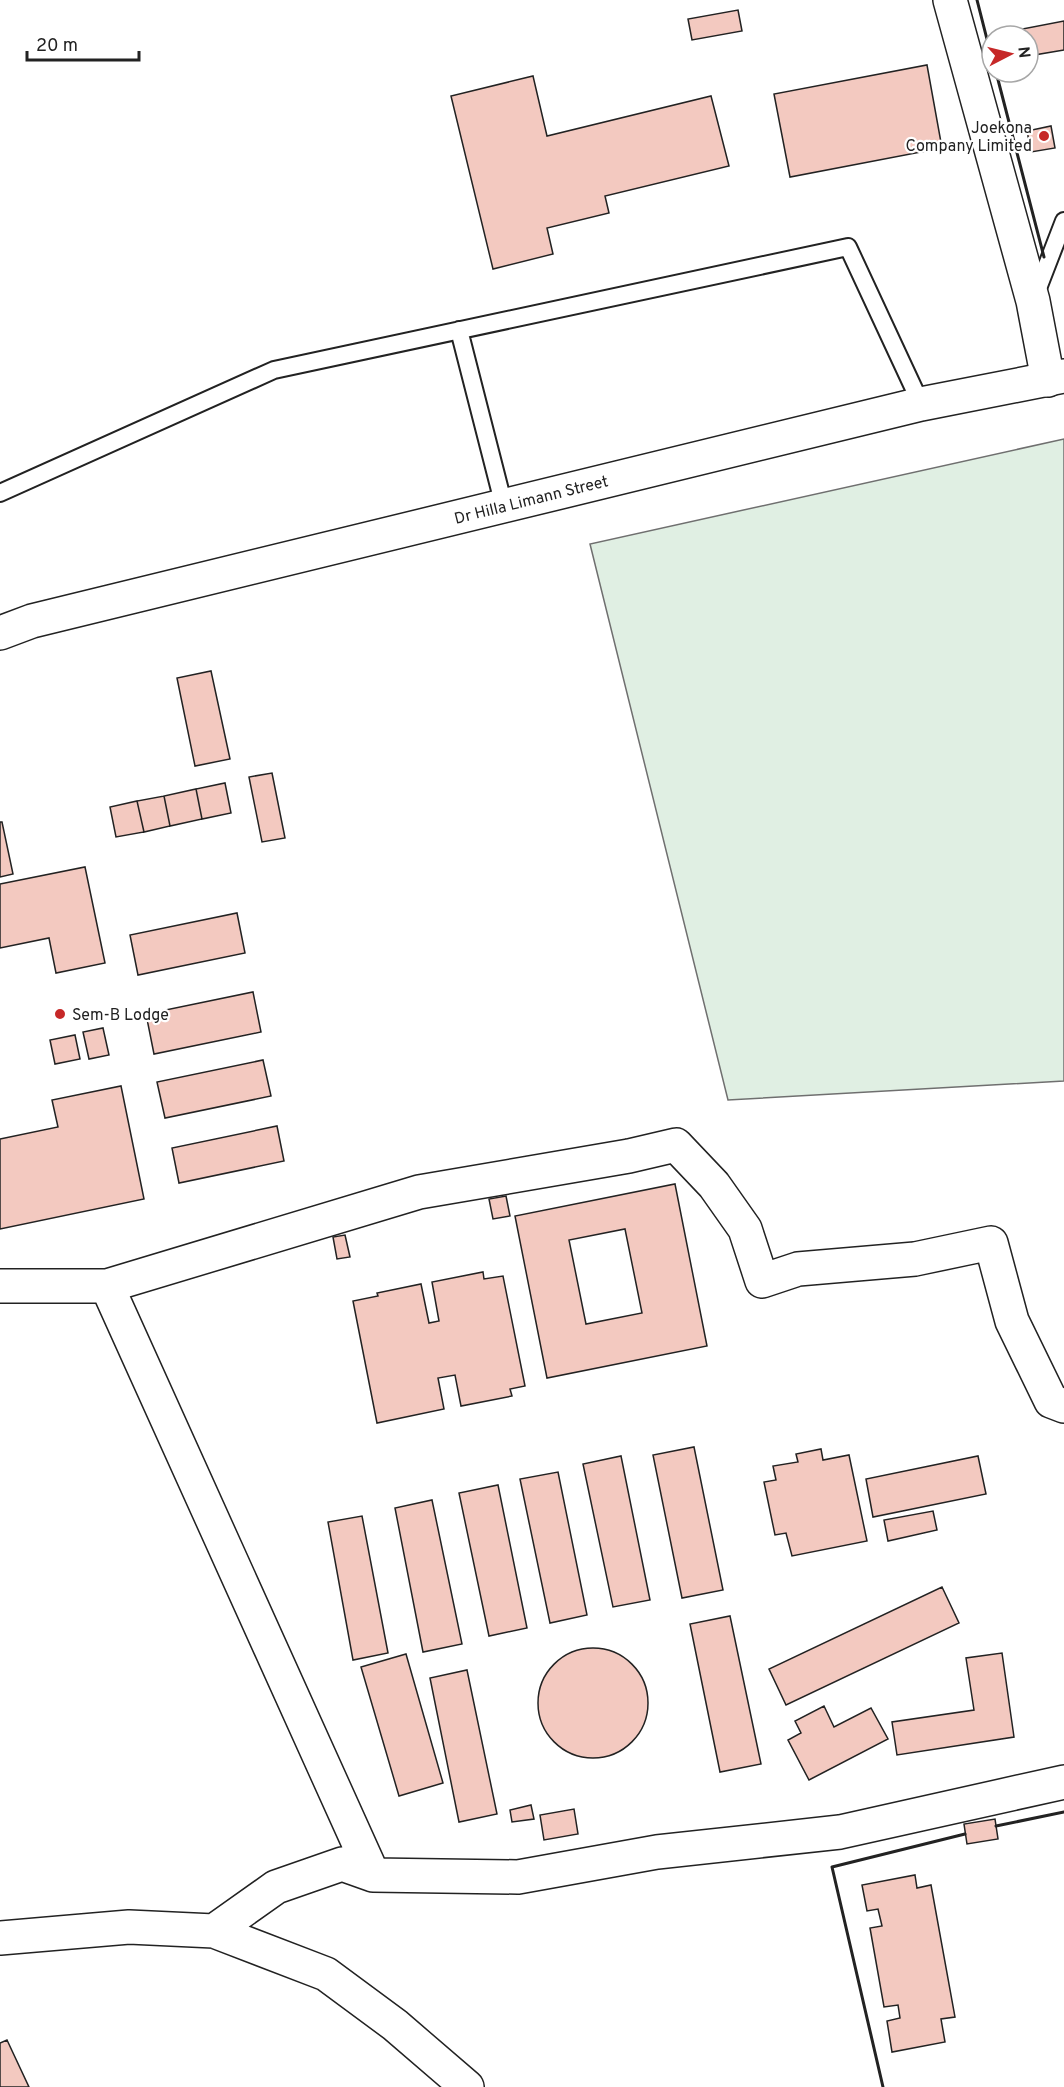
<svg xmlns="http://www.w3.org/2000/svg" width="1064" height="2087" font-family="Overpass,sans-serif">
<rect width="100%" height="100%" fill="#fff"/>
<path fill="#e0efe3" stroke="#6f6f6f" stroke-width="1.5" d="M1064 439V1081L728 1100 590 544Z"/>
<path fill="#f3c9c0" stroke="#222" stroke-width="1.5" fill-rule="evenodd" d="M738 10 742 31 692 40 688 19Z
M1064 21V50L1028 56V36H1003L1002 33Z
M927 65 942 148 790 177 774 94Z
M533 76 547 136 711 96 729 166 605 196 609 213 547 228 553 254 493 269 451 96Z
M1051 126 1055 148 1031 152 1027 131Z
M211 671 230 759 195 766 177 678Z
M272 773 285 838 262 842 249 777Z
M225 783 231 813 202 819 196 789Z
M196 789 202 819 170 826 164 796Z
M164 796 170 826 144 832 137 801Z
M137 801 144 832 116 837 110 807Z
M0 822H2L13 874 0 877Z
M85 867 105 963 56 973 49 938 0 948V884Z
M237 913 245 953 138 975 130 935Z
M253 992 261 1032 154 1054 146 1014Z
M103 1028 109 1055 89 1059 83 1032Z
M75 1035 80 1059 55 1064 50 1040Z
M263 1060 271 1096 165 1118 157 1082Z
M121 1086 144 1199 0 1229V1139L58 1127 52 1100Z
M277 1126 284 1161 179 1183 172 1148Z
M675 1184 707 1346 547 1378 515 1216ZM625 1229 642 1313 586 1324 569 1240Z
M506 1196 510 1216 493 1219 489 1199Z
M345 1235 350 1257 337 1259 333 1237Z
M483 1272 484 1279 503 1276 525 1386 510 1389 512 1396 461 1406 455 1375 438 1378 444 1409 377 1423 353 1301 378 1296 377 1293 421 1284 429 1323 439 1321 432 1282Z
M694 1447 723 1590 682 1598 653 1455Z
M821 1449 823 1460 849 1455 867 1541 792 1556 786 1533 775 1535 764 1482 776 1480 773 1466 798 1462 796 1454Z
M621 1456 650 1600 613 1607 583 1464Z
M978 1456 986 1494 873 1517 866 1479Z
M558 1472 587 1615 550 1623 520 1479Z
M498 1485 527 1628 489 1636 459 1493Z
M432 1500 462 1644 423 1652 395 1508Z
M933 1511 937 1530 888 1541 884 1520Z
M362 1516 388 1653 353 1660 328 1522Z
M942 1587 959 1623 786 1705 769 1669Z
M730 1616 761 1764 720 1772 690 1624Z
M538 1703a55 55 0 1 1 110 0a55 55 0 1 1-110 0Z
M1002 1653 1014 1737 897 1755 892 1722 974 1710 966 1658Z
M406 1654 443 1783 399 1796 361 1667Z
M467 1670 497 1814 459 1822 430 1678Z
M824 1706 834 1727 871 1708 888 1739 809 1780 788 1740 801 1733 795 1721Z
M531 1805 534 1819 512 1822 510 1810Z
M574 1809 578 1834 544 1840 540 1815Z
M995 1819 998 1839 967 1844 964 1824Z
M915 1875 917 1888 931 1885 955 2017 941 2019 945 2042 892 2052 887 2021 900 2018 898 2005 884 2007 870 1928 882 1926 878 1909 867 1911 862 1885Z
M7 2040 29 2087H0V2043Z"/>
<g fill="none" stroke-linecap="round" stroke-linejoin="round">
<g stroke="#222" stroke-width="20">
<path id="service" d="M1035 296 1064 221
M459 330 504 506
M0 493 274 370 848 247 921 404"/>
</g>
<g stroke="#222" stroke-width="36">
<path id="minor" d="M950 0 1033 301 1048 380
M0 1286H107L419 1192 629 1156 676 1145 714 1185 745 1229 762 1281 798 1269 915 1259 991 1243 1012 1321 1051 1401 1064 1406
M107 1286 373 1875
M214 1931 326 1974 395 2025 467 2087
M0 1938 129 1927 214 1931 276 1887 342 1864 373 1875 518 1877 657 1852 840 1832 1064 1782"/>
</g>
<g stroke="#222" stroke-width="36">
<path id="trunk" d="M0 633 32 621 921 404 1064 376"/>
</g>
<use href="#service" stroke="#fff" stroke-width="16"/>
<use href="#minor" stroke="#fff" stroke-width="33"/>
<use href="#trunk" stroke="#fff" stroke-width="33"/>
<path stroke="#222" stroke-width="3" d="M977 0 992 59
M996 72 1044 257
M996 1826 1064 1812
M883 2087 832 1867 965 1834"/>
</g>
<g fill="#c62828" stroke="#fff" stroke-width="2">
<circle cx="1044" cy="136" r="6"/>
<circle cx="60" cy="1014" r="6"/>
</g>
<g text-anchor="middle" stroke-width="4.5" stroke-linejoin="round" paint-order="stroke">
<g font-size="16" fill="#222" stroke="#fff" text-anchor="end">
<text x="1032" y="133">Joekona<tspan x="1032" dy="18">Company Limited</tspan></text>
<text x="72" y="1020" text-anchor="start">Sem-B Lodge</text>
</g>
<g font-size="16" fill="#222" stroke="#fff">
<text transform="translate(531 499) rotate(-14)" y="6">Dr Hilla Limann Street</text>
</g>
</g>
<g transform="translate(1010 54) rotate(83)"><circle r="28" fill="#ffffff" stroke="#a7a7a7" stroke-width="1.5"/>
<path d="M0-4.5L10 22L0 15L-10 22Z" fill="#c62828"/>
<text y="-9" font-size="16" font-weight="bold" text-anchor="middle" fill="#222222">N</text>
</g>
<path d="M27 51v9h112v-9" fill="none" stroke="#222222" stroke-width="3"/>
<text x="36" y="51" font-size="18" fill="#222222" stroke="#ffffff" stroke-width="4.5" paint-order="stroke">20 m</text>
</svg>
